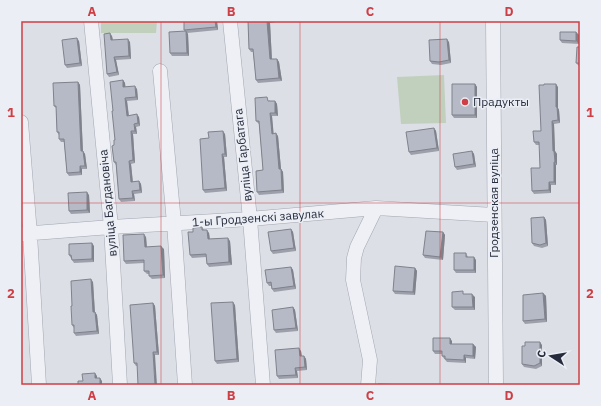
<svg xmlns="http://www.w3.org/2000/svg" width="601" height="406" font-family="'IBM Plex Sans',sans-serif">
<rect width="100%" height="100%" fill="#dcdfe6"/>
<path fill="#c0d0bd" d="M101 21H157L156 33H101Z
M444 75 446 123 401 124 397 77Z"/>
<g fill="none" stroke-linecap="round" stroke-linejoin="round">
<g stroke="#a2a6b0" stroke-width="15">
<path id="minor" d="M91 21 111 227 120 385
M230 21 250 219 263 385
M493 21 496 385
M160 71 174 223 185 385
M21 122 30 234 39 385
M21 234 111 227 250 219 376 208 494 215
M368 385 370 360 353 280 354 258 357 247 376 208"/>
</g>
<use href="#minor" stroke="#eef0f5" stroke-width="14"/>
</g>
<path fill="#9da0aa" d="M217 21 218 30 187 33 188 34 189 56H172L170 53 185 32 184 30Z
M248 21H275L276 22 270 23 272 59H277L279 62 282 81 258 83 256 80 253 52H251L249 49Z
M576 32 579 35V44L562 43 560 40Z
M112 36 113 40 130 42 131 59 116 60 119 75 109 77 107 74Z
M79 41 82 66 67 68 65 65Z
M449 42 451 63 441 65 432 64 430 61Z
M580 47V66H579L576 63Z
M123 80 125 83V87L137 89 138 100 127 101 129 115 139 117 140 126 136 127 137 134H133L135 163 131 164 133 182 139 181 141 184 142 193 134 194 135 201 121 202 119 199 116 165 114 162V145L115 140 113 111Z
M78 82 80 85 83 151 85 154 87 169H82V175L69 176 67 173 64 142H61L59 139V135L57 132 56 108 54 106Z
M475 84 477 87V118H454L452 115Z
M558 87V108L559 110 560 123 554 124 555 151 557 154V165H556V185H551V193L534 194 532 191 540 168V145H536L534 142 541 131Z
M270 100V101H275L277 104 278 116H272L273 134 278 136 281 169 283 172 284 193 259 195 257 192 263 170 259 124 256 121Z
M434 128 436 131 439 151 411 155 409 152Z
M225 134 227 157H224L227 191 205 193 203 190 209 138Z
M472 151 474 154 476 167 457 170 455 167Z
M89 195 90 213 71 214 69 211Z
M544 217 546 220 548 246 542 248 534 246 532 243Z
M202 227 204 230 209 233 210 239 230 241 232 265 209 267 207 264 206 257 192 258 190 255 193 232Z
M291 229 293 232 296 251 273 254 271 251Z
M443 232 445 235 443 260 425 258 423 255Z
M146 237 147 247 164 249 165 278 152 279 149 276V274H147L144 271V263L126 264 124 261Z
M94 246V262L74 263 69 255Z
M466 253 468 257 476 260V273H456L454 270Z
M291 267 293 270 296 289 274 292 272 289 271 286H269L267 283Z
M415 268 417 271 415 295 395 294 393 291Z
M93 282 95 312 97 315 99 334 76 336 74 333V328L72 325V306Z
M543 293 546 296 547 322 525 324 523 321Z
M475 297V310H455L452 307Z
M153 303 155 306 159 355H155L137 366H136L134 363Z
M235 305 239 362 217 364 215 361Z
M293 307 295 310 298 331 276 333 274 330Z
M452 341V344H473L476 347 475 359 466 358V363L447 362 442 356V354H435L433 351Z
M542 345V366L536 369 524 367 522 364 525 346Z
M301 351 302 356H304L306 359 307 370 297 371 298 378 279 379 277 376Z"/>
<path fill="#7f828b" d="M215 21H217L218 30 216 27Z
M267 21H268L270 23 272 62 270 59Z
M186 31 188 34 189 56 187 53Z
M576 32 579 35V44L576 41Z
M110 33 112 36 113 43 111 40Z
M77 38 79 41 82 66 80 63Z
M128 39 130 42 131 59 129 56Z
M447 39 449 42 451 63 449 60Z
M114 57 116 60 119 75 117 72Z
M277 59 279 62 282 81 279 78Z
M123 80 125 83 126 90 123 87Z
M78 82 80 85 83 154 81 151Z
M475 84 477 87V118L475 115Z
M556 84 558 87V108L559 110 560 123 558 120 556 107Z
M135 86 137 89 138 100 136 97Z
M125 98 127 101 129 119 127 116Z
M275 101 277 104 278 116 275 113Z
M270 113 272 116 274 137 272 134Z
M137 114 139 117 140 126 138 123Z
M552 121 554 124 555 151 557 154V165L555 162 553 151Z
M134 124 136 127 137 134 135 131Z
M434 128 436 131 439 151 437 148Z
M131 131 133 134 135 163 133 160Z
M223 131 225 134 227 157 225 154Z
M276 133 278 136 281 169 283 172 284 193 282 190 279 169Z
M83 151 85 154 87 169 85 166Z
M472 151 474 154 476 167 474 164Z
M222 154 224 157 227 191 225 188Z
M129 161 131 164 133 185 131 182Z
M554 162 556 165V185L554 182Z
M80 166 82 169V175L80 172Z
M139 181 141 184 142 193 140 190Z
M549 182 551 185V193L549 190Z
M132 191 134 194 135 201 133 198Z
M87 192 89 195 90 213 87 210Z
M544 217 546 220 548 246 546 243Z
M291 229 293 232 296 251 294 248Z
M207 230 209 233 210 242 208 239Z
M443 232 445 235 443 260 440 257Z
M144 234 146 237 147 250 145 247Z
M228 238 230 241 232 265 229 262Z
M92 243 94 246V262L92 259Z
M161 246 164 249 165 278 163 275Z
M474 257 476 260V273L474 270Z
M291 267 293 270 296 289 294 286Z
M415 268 417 271 415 295 413 292Z
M91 279 93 282 95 315 93 312Z
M543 293 546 296 547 322 545 319Z
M472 294 475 297V310L473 307Z
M233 302 235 305 239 362 237 359Z
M153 303 155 306 159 355 157 352Z
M293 307 295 310 298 331 296 328Z
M95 312 97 315 99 334 97 331Z
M450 338 452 341V347L450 344Z
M540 342 542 345V366L540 363Z
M473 344 476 347 475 359 473 356Z
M299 348 301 351 302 359 300 356Z
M153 352 155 355 157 385H155Z
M464 355 466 358V363L464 360Z
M304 356 306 359 307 370 305 367Z
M295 368 297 371 298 378 296 375Z
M95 373 97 376V381L95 378Z
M100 378 102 381V385H100Z"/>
<path fill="#b6bac6" stroke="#7f828b" d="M184 21H215L216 27 184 30Z
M248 21H267L270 59H277L279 78 256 80 253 49H249Z
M186 31 187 53H170L169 32Z
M560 32H576V41L560 40Z
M110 33 111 40 128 39 129 56 114 57 117 72 107 74 104 34Z
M77 38 80 63 65 65 62 40Z
M447 39 449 60 439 62 430 61 429 40Z
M577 47H580V63H576Z
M123 80V87L135 86 136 97 125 98 127 116 137 114 138 123 134 124 135 131H131L133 160 129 161 131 182 139 181 140 190 132 191 133 198 119 199 116 162H114L112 146 114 145V140H115L112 111H113L110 82Z
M78 82 81 151H83L85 166H80V172L67 173 64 139H59V132H57L56 106H54L53 83Z
M452 84H475V115H452Z
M544 84H556V107H557L558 120 552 121 553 151H554L555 162H554V182H549V190L532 191 531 168H540L539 142H534L533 131H541L539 85H544Z
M267 97 268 101H275V113H270L272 134 276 133 279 169H281L282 190 257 192 256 171 263 170 259 121H256L255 98Z
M434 128 437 148 409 152 406 132Z
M223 131 225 154H222L225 188 203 190 200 139 209 138 208 132Z
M472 151 474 164 455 167 453 154Z
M87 192V210L69 211 68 193Z
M544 217 546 243 540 245 532 243 531 218Z
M202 227V230H207L208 239 228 238 229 262 207 264 206 254 190 255 188 232H193V228Z
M291 229 294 248 271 251 268 232Z
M426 231 443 232 440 257 423 255Z
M144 234 145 247 161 246 163 275 149 276V271H144V260L124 261 123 235Z
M92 243V259L72 260 71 255H69V244Z
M454 253H466V257H474V270H454Z
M395 266 415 268 413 292 393 291Z
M291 267 294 286 272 289 271 282 267 283 265 270Z
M91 279 93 312H95L97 331 74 333V325H72L71 306H72L71 281Z
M463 291V294H472L473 307H452V292Z
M543 293 545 319 523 321V295Z
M233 302 237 359 215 361 211 303Z
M153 303 157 352H153L155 385H138L137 363H134L130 305Z
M293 307 296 328 274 330 272 310Z
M433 338H450V344H473V356L464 355V360L445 359V356H442V351H433Z
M525 342H540V363L534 366 522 364V346H525Z
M299 348 300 356H304L305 367 295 368 296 375 277 376 275 350Z
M95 373V378H100V385H78V381H83L82 374Z
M378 384 408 385H378Z"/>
<path fill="none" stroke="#cf3e44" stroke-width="1" stroke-opacity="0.55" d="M161 21V385M300 21V385M440 21V385M21 203H580"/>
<circle fill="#cf3e44" stroke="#ebeef4" stroke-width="1.5" cx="465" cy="102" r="4"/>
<g text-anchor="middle" stroke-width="3" stroke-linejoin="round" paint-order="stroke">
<g font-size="12" fill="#262c3d" stroke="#ebeef4" text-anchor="start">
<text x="473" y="106">Прадукты</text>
</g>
<g font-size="12" fill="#262c3d" stroke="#ebeef4">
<text transform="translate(243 155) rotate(-96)" y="4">вуліца Гарбатага</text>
<text transform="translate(108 203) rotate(-95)" y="4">вуліца Багдановіча</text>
<text transform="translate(494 203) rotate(-90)" y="4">Гродзенская вуліца</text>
<text transform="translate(258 218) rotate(-4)" y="4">1-ы Гродзенскі завулак</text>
</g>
</g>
<rect width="601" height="406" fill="none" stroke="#ebeef4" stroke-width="44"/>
<g transform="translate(551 356) rotate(282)" stroke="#ebeef4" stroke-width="3" paint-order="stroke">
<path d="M0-3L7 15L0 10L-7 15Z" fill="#262c3d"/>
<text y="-6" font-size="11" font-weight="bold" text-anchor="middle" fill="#262c3d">С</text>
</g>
<rect x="22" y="22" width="557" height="362" fill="none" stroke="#cf3e44" stroke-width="1.5"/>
<g font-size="13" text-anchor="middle" font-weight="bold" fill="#cf3e44">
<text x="92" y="16">A</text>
<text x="231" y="16">B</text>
<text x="370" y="16">C</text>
<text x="509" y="16">D</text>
<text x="11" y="117">1</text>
<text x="590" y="117">1</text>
<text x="11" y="298">2</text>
<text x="590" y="298">2</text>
<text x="92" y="400">A</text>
<text x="231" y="400">B</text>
<text x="370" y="400">C</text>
<text x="509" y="400">D</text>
</g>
</svg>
